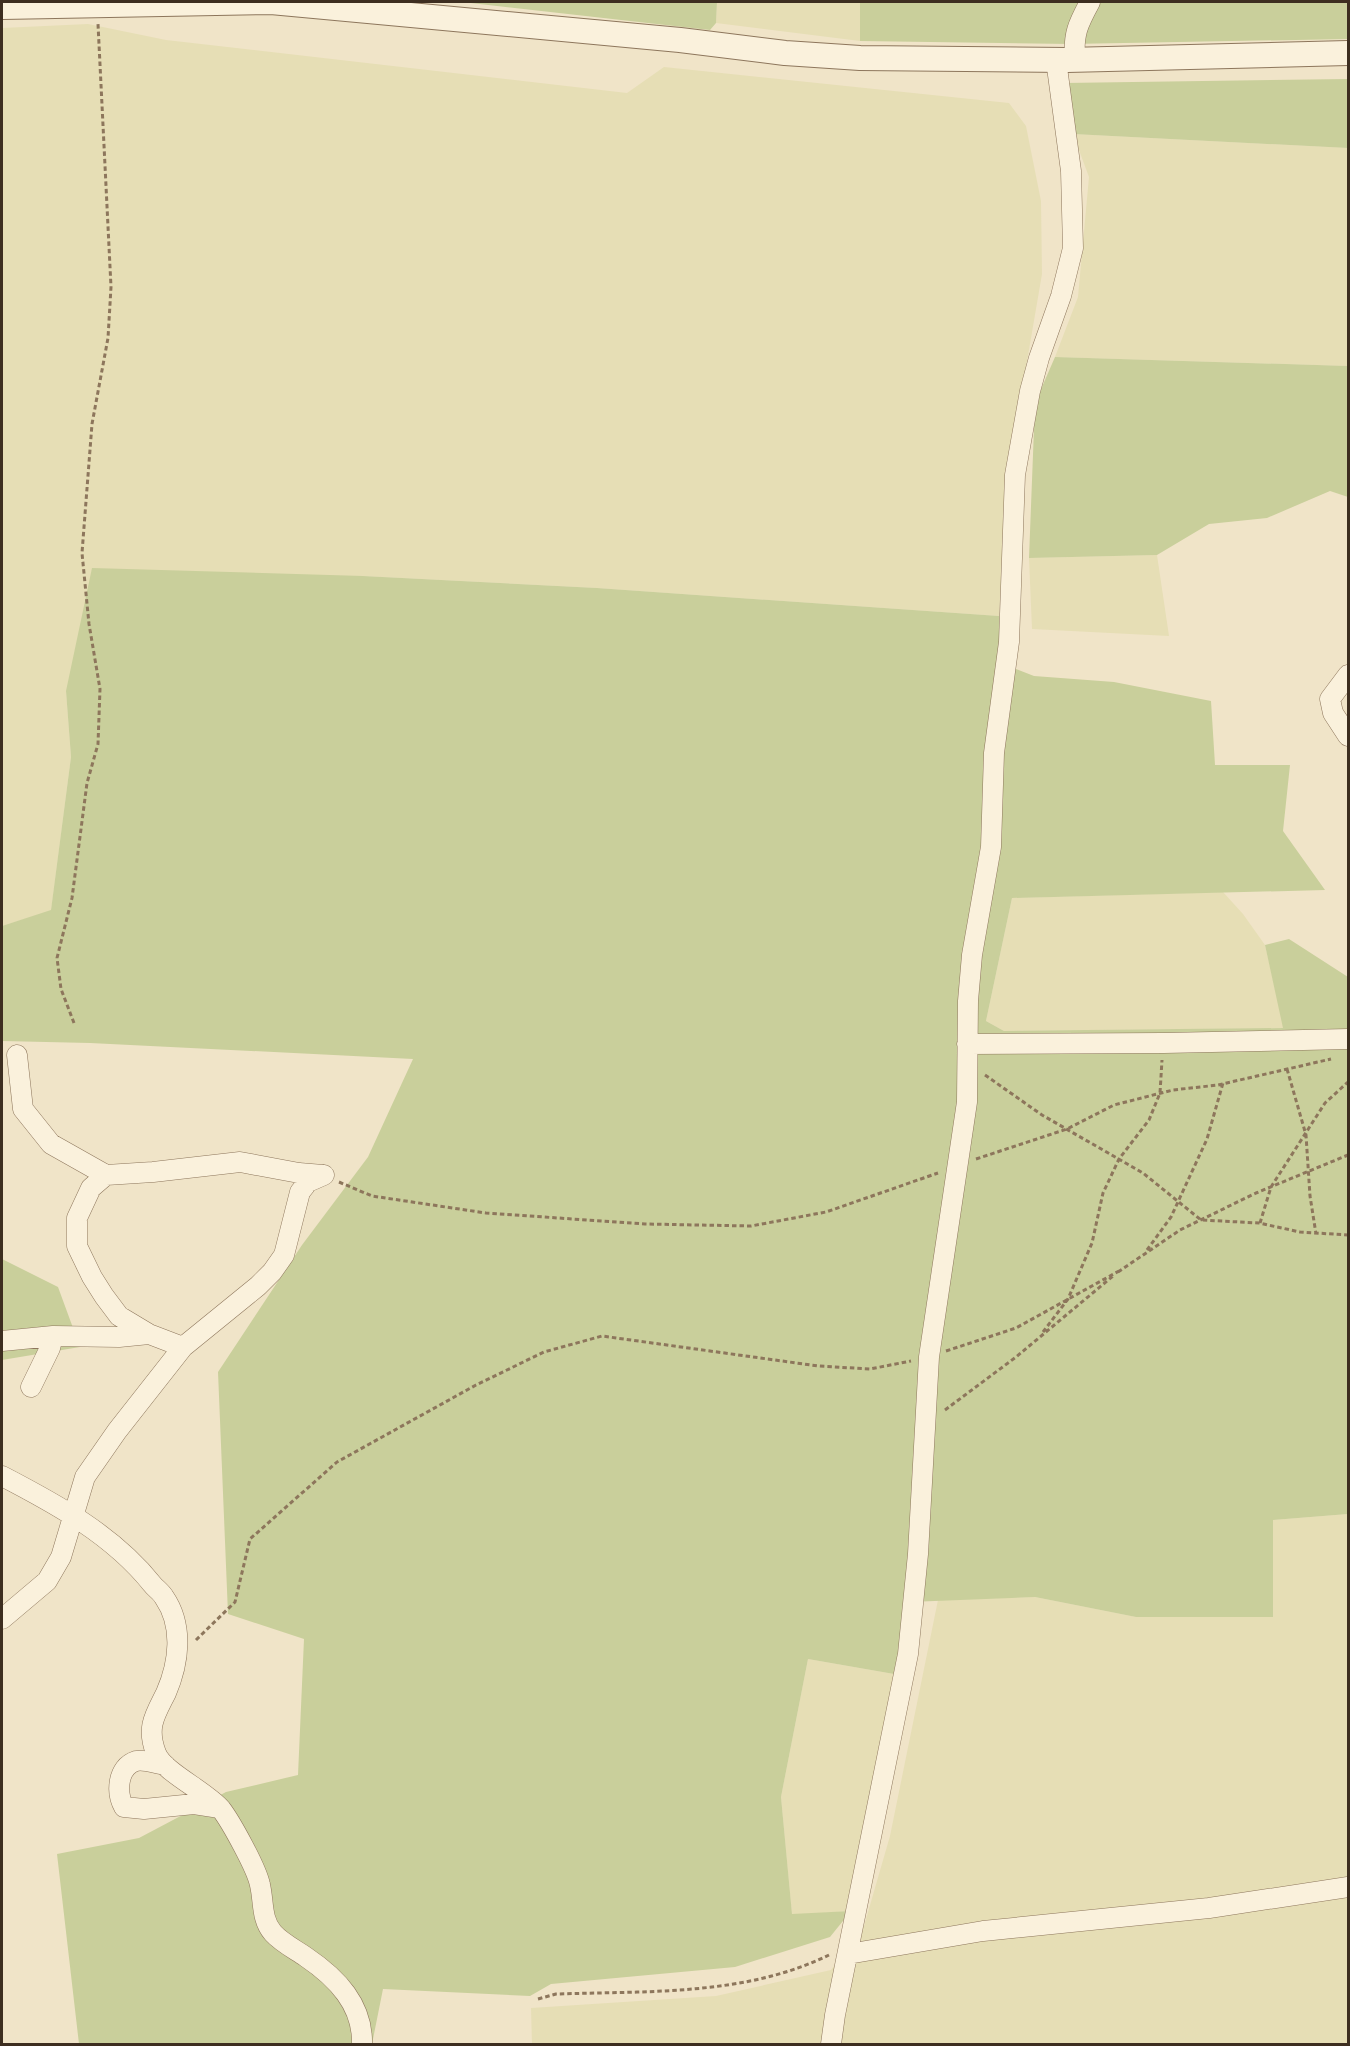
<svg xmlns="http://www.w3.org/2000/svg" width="1350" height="2046" font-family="'Source Serif 4',serif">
<rect width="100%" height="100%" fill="#f0e4c8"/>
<path fill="#e6deb5" d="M717 2H860V41L716 23Z
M88 24 166 40 627 93 664 67 1009 103 1026 126 1041 201 1042 274 1008 472 999 616 597 588 363 576 66 691 71 757 51 911 2 926V28Z
M1073 134 1348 148V366L1055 357 1078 297 1089 177Z
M1157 555 1169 636 1032 629 1029 558Z
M1223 892 1243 914 1265 945 1284 1028 1004 1031 986 1021 1012 898Z
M1348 1514V2044H532L531 2008 716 1996 831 1970 864 1926 890 1836 938 1600 1035 1597 1136 1617 1273 1616V1520Z
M808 1659 894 1674 851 1911 792 1915 781 1797Z"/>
<path fill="#c9cf9b" d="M462 2H717L716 23 710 30Z
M860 2H1348V39L1070 44 860 41Z
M1348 79V148L1073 134 1064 83Z
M1055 357 1348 366V497L1330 491 1267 518 1209 524 1157 555 1029 558 1035 403Z
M92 568 363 576 597 588 999 616 1001 663 1034 676 1114 682 1211 701 1215 765H1290L1283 831 1325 890 1012 898 986 1021 1004 1031 1283 1028 1265 945 1289 939 1348 977V1514L1273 1520V1617H1136L1035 1597 909 1602 894 1674 808 1659 781 1797 792 1914 851 1911 830 1937 735 1967 551 1984 530 1996 383 1989 372 2044H79L57 1854 139 1838 226 1792 298 1775 304 1639 228 1614 218 1372 302 1245 368 1157 413 1059 90 1043 2 1041V926L51 910 71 757 66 691Z
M2 1259 58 1287 80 1347 2 1360Z"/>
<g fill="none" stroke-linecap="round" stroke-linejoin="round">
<g stroke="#8d765c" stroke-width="21">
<path id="minor" d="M1075 60C1073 34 1078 24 1090 2
M1348 675 1330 699 1333 713 1348 736
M967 1044 1164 1043 1348 1039
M17 1055 23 1109 51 1144 106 1175
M2 1341 53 1336
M183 1347 149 1334 119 1316 104 1296 92 1277 77 1246V1218L91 1188 106 1175 153 1172 240 1162 299 1173 323 1175
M31 1387 50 1348 53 1336 119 1337 149 1334
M2 1476C56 1504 113 1535 152 1584 155 1588 161 1592 164 1597 184 1626 179 1663 166 1693 155 1715 146 1727 156 1753 163 1772 206 1791 221 1809 231 1822 257 1869 260 1885 264 1902 261 1919 273 1933 282 1943 296 1950 306 1957 337 1978 363 2005 362 2044
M2 1619 47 1581 61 1557 85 1477 117 1431 183 1347 258 1286 272 1272 284 1255 300 1192 308 1182 324 1175
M165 1765C157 1764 144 1759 136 1761 117 1767 116 1793 124 1807L144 1809 194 1804 220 1808
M848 1954 983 1931 1209 1908 1348 1887
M831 2044 835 2015 908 1654 918 1554 929 1357 967 1102 968 1001 972 955 991 847 994 753 1009 642 1015 475 1030 391 1039 358 1061 296 1073 248 1071 171 1056 60"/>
</g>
<g stroke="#8d765c" stroke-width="26">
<path id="tertiary" d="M2 7 271 2 680 40 785 53 860 58 1067 60 1348 53"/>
</g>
<path stroke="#8d765c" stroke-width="3" stroke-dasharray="4.5 3" stroke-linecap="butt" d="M74 1023 61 989 57 958 72 898 87 783 98 744 100 689 89 624 82 553 92 424 108 338 111 287 98 24
M1287 1069 1306 1135 1310 1196 1316 1234
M985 1075 1042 1115 1143 1173 1201 1220 1259 1223 1300 1232 1348 1235
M976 1159 1067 1129 1114 1105 1173 1090 1218 1085 1331 1059
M339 1182 372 1196 486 1213 645 1224 751 1226 826 1212 938 1173
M1260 1223 1271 1187 1325 1103 1348 1082
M1147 1250 1171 1217 1207 1139 1223 1083
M1118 1272 1180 1230 1256 1193 1348 1155
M1043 1332 1068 1299 1092 1243 1103 1193 1119 1159 1149 1120 1160 1093 1162 1060
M946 1351 1016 1328 1119 1271
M945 1410 1016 1357 1113 1276
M196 1640 235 1602 250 1539 337 1462 476 1385 544 1352 602 1336 818 1366 870 1369 911 1361
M538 1999 556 1994C648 1991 745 1996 829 1955"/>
<use href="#minor" stroke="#faf1dc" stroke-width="20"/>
<use href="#tertiary" stroke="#faf1dc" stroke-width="24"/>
</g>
<rect width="1350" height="2046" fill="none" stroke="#3d2e20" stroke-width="6"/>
</svg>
